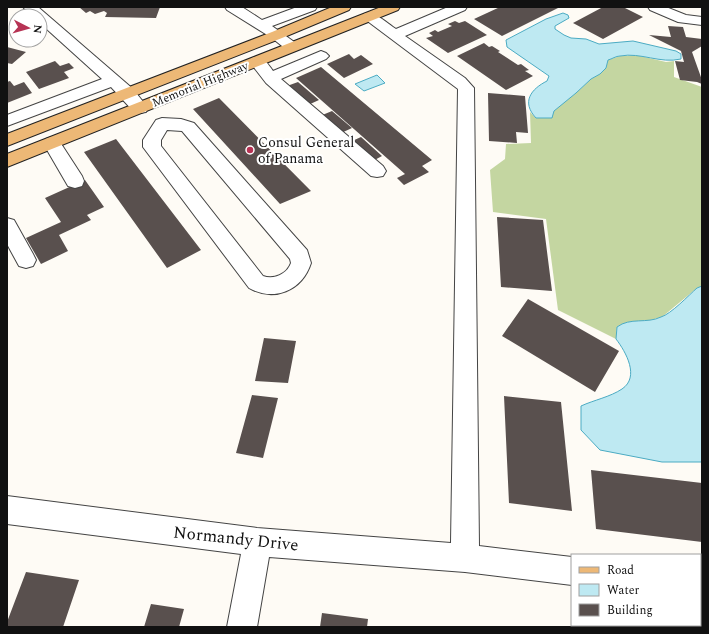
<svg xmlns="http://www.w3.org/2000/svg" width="709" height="634" font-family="Spectral,serif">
<rect width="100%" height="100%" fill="#fefbf5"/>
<path fill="#c4d6a1" d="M636 55 666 62 674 61V77L702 87V286L697 288 662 317 647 321H633L617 327 616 339 558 310 546 219 493 212 490 170 505 159 506 144 531 143 530 112 536 118 553 111 576 93 591 79 600 74 606 68 608 60 620 56Z"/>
<path fill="#bee9f2" stroke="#4babc3" d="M563 13 568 15 569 18 555 26V29L564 35 571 38 586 39 599 44 633 41 676 51 681 54V59C660 64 641 52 620 56 616 56 612 59 608 60L606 68 600 74 591 79 576 93 554 111 552 118H536C521 102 531 89 547 81L549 76 507 47 506 40 546 19Z
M377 75 385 83 364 91 355 84Z
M702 286V462H662L600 450 581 430V406C594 400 610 397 622 389 640 377 626 352 616 339L617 327C630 317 647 324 661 317 671 314 689 295 697 288Z"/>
<path fill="#59504e" d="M79 7H160L156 18 105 17 107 13 104 11 95 14 90 11 86 13Z
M500 7H560L502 36 474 19Z
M603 7H623L643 17 603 39 573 23Z
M455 21 459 23 465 21 487 35 448 53 426 38 433 36 429 33 435 30 438 32 452 26 448 24Z
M668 26 683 27 686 37 702 39V46L692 52 702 80V84L697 82 680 80 675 61 684 62 681 51 649 35 671 37Z
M484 43 489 47 492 46 500 51 498 52 518 65 521 64 529 70 525 71 533 76 506 90 457 56Z
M7 47 26 52 12 64 7 63Z
M349 54 354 59 361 55 373 64 344 78 327 64Z
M55 61 60 66 69 63 74 68 64 72 69 78 39 89 26 72Z
M321 67 432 160 422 166 429 172 404 185 397 178 405 174 296 78Z
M10 81 14 86 24 82 32 93 7 103V82Z
M298 82 319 100 308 105 287 86Z
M488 93 525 96 528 133 516 132 517 143 489 141Z
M219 98 311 191 280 204 193 109Z
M332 111 352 128 339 134 320 116Z
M361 137 382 156 371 162 350 142Z
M116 139 201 250 167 268 84 152Z
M85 180 104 207 87 215 91 220 59 235 68 251 41 264 26 238 61 222 45 198Z
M497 217 543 220 552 291 501 287Z
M528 299 619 351 595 392 502 336Z
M264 338 296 341 288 383 255 381Z
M252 395 278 398 263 458 236 453Z
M504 396 561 402 572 511 509 503Z
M591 470 702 483V542L596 529Z
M26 572 79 580 63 627H7V622Z
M151 604 184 609 179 627H144Z
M322 613 368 619 367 627H320Z"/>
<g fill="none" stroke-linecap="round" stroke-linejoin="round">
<g stroke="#444" stroke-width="2">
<path id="minor" d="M23 7H38L133 89 148 108 146 112 140 113 134 112 111 87 7 126V115L102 79 40 23V16H32Z
M225 7H242L262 20 297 7H317L315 10 272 26 297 44 299 47 297 50 292 51 287 50 272 38 227 10Z
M448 7H467L465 10 405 36 465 78 474 88 479 546 572 557V585L465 572 269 557 257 627H227L241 554 7 524V496L257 528 451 543 458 89 362 17 364 14C376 11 386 23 396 29Z
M648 7H666L686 15 702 17V25L678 22 650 10Z
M321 51 326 53 329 56 326 59 281 79 383 166 386 171 383 176 377 177 371 176 266 83 249 61 252 58C263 55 267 63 273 71Z
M162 118 181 119 194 123 307 250 311 263C302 291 274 302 249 288L143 147V140L156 120ZM167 130 182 131 290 259 291 263C287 274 274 280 263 276L161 146V140Z
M52 137 58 139 82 176 84 181 82 186 75 188 68 186 43 143 46 139Z
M7 218 14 220 33 254 36 260 33 266 26 268 19 266 7 244Z
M700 572H702V602H700Z"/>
</g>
<g stroke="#222" stroke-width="2">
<path id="major" d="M332 7H351L349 10 282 38 7 146V134L272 32Z
M381 7H400L398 10 7 167V154Z"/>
</g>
<use href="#minor" fill="#fff" fill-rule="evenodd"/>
<use href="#major" fill="#edb876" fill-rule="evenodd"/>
</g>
<circle fill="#b63354" stroke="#fff" stroke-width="1.5" cx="250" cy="150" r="4"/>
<g text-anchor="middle" stroke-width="4" stroke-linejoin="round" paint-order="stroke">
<g font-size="12" fill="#111" stroke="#fff">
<text transform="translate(200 84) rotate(-22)" y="4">Memorial Highway</text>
</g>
<g font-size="14" fill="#111" stroke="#fff" text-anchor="start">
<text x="258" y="147">Consul General<tspan x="258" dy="16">of Panama</tspan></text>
</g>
<g font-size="17" fill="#111" stroke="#fff">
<text transform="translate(236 538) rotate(6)" y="6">Normandy Drive</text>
</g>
</g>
<rect width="709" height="634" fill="none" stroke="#111111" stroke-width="16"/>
<rect x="571" y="554" width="130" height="72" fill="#ffffff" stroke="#a0a0a0"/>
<rect x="579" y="567" width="20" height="6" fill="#edb876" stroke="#a0a0a0"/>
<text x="607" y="574" font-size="12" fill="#111111">Road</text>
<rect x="579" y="584" width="20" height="12" fill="#bee9f2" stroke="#a0a0a0"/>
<text x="607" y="594" font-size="12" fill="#111111">Water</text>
<rect x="579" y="604" width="20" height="12" fill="#59504e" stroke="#a0a0a0"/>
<text x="607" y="614" font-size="12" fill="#111111">Building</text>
<g transform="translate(28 28) rotate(96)"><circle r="19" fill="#ffffff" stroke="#a0a0a0"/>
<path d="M0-3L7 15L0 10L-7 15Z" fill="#b63354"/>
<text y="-6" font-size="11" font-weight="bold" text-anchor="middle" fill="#111111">N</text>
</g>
</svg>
